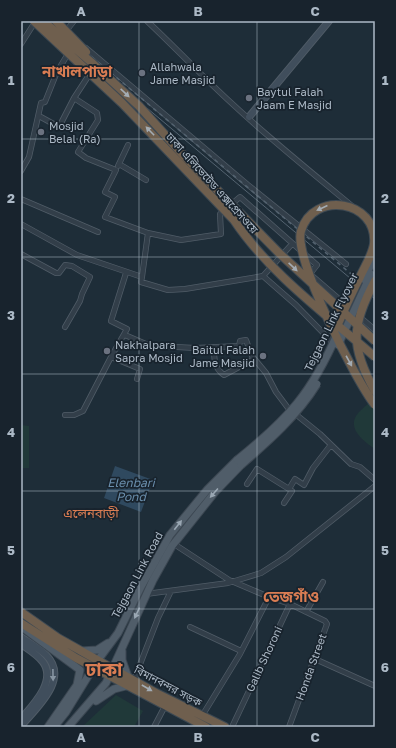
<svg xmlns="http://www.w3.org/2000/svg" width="396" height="748" font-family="'Golos Text','Noto Sans Bengali',sans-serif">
<rect width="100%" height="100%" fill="#1e2d38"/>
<path fill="#203939" d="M370 402 375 409V449C365 442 348 430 356 416 359 411 366 406 370 402Z
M21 425 29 426V468H21Z
M116 695 143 711 134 727H82Z"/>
<path fill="#2f495f" d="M115 466 153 480 141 512 104 498Z"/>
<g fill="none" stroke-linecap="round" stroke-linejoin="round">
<g stroke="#505c67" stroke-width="6">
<path id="street" d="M147 21C165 38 182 55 199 72 247 120 300 163 352 206
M66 31 74 21
M21 44 35 22
M86 48 248 185 346 264
M74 98 97 113 98 120 78 152 86 158 116 170 105 192 115 197 105 217 148 233 142 277
M39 116 59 127 74 98 91 72
M119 164 146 180
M118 166 128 145
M21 171 29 157 41 103 45 102 57 72 69 52
M21 199 98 232
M21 224 77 255 142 277 141 282 168 290 185 289 263 276 296 305 332 342
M148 233 181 240 221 234 220 214 240 197 317 265 310 274 375 330
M21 254 56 273H59L65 265 72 266 90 277 82 294 80 301 65 327
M126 273 111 321 127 329 111 357 140 369 137 379
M263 276 292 244
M341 331 348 315
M125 335 146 344 158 346 195 348 239 346 240 341 246 340 252 356 266 373 276 392 288 408 320 434 351 464 360 467 375 480
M214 347C214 359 214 368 224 375L254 359
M65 415H74L83 411 111 357
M247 484 257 469 289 489
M284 503 292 491 289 489 295 479 304 485 313 468 330 446
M174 544 229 580 269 597 240 654 202 716
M146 594 228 583 261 573 286 557 375 486
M306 612 323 582
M190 627 241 651
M315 659 375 686
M134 680 158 618 171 591
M154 727 165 706
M232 727 290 604 269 597
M289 727 327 624 325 621 290 604"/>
</g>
<g stroke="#505c67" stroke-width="8">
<path id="secondary" d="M249 117 329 21
M21 637C29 643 39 648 46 655 70 679 36 708 21 726
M21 644C28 649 37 654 43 662 57 681 33 705 21 719"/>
</g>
<g stroke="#3c4752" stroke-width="9">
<path id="primary" d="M23 628 80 670 77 685 48 727
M81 651 97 650 108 643
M122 651V660L128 677
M96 701 114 689 126 686
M54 727 66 712 98 660 118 633 142 585 170 535 207 490 237 460
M68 727 106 683 153 580 172 546 215 492 241 465"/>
</g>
<g stroke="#3d4953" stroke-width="10">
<path id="highway" d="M21 612 58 638 156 693 225 727
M21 623 76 658 206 727"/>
</g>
<use href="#street" stroke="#323e49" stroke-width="4.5"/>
<use href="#secondary" stroke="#404e5c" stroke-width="6"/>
<use href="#primary" stroke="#505d69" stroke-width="7"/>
<use href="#highway" stroke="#6f5f4e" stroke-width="8"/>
<path stroke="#546370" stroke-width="1" d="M43 21 375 299"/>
<path stroke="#546370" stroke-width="1.5" stroke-dasharray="4 4" stroke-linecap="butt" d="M49 21 375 294"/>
<g stroke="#3c4752" stroke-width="9" stroke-linecap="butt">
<path id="primary-bridge" d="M363 279 375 258
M338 345 371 274
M237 460C288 419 312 393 338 332
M241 465C270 440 297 416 317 384"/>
</g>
<g stroke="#3d4953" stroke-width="10" stroke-linecap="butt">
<path id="highway-bridge" d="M34 21 122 103 234 220C270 274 327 315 375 357
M43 21 91 62 139 106 185 157 279 253 375 341
M56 21 86 52
M375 281C351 325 350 347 375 391
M338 324C345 308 352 292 360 277 365 266 372 256 374 244 378 200 313 190 301 231 293 258 356 381 375 405"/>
</g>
<use href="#primary-bridge" stroke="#505d69" stroke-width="7"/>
<use href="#highway-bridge" stroke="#6f5f4e" stroke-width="8"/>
</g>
<defs><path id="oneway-solid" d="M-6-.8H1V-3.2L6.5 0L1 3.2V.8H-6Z"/></defs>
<g fill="#a3acb4">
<use href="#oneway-solid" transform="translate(125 93) rotate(43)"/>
<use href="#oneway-solid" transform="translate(150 131) rotate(-134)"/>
<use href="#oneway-solid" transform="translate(322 208) rotate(155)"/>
<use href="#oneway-solid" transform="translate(293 267) rotate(43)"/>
<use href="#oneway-solid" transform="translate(349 361) rotate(61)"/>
<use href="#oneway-solid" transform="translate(147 688) rotate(30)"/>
</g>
<g fill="#9aa7b3">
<use href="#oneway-solid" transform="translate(214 493) rotate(131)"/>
<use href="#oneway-solid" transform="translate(178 525) rotate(-52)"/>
<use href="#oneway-solid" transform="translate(137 613) rotate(115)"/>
</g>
<use fill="#8694a1" href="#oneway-solid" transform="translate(53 675) rotate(89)"/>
<path fill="none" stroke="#acb9c6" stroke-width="1" stroke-opacity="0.55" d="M139 21V727M257 21V727M21 139H375M21 257H375M21 374H375M21 491H375M21 609H375"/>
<g fill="#6b7280" stroke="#18232d" stroke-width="1.5">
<circle cx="142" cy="73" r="4"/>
<circle cx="249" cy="98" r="4"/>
<circle cx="41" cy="132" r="4"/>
<circle cx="107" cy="351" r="4"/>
<circle cx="263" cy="356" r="4"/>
</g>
<g text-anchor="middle" stroke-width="3.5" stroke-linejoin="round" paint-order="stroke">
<g font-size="11" fill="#acb9c6" stroke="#18232d" text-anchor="start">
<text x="150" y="71">Allahwala<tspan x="150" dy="13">Jame Masjid</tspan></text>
<text x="257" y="96">Baytul Falah<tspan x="257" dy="13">Jaam E Masjid</tspan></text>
<text x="49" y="130">Mosjid<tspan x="49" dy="13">Belal (Ra)</tspan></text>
<text x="115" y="349">Nakhalpara<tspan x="115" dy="13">Sapra Mosjid</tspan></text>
<text x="255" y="354" text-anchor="end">Baitul Falah<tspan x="255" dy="13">Jame Masjid</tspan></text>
</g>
<g font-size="11" fill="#acb9c6" stroke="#18232d">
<text transform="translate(212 183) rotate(48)" y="4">ঢাকা এলিভেটেড এক্সপ্রেসওয়ে</text>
<text transform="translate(331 322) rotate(-64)" y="4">Tejgaon Link Flyover</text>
<text transform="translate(137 575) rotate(-62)" y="4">Tejgaon Link Road</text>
<text transform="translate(264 659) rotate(-65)" y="4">Galib Shoroni</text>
<text transform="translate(311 667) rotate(-70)" y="4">Honda Street</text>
<text transform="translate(168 686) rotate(28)" y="4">বিমানবন্দর সড়ক</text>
</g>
<g font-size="12" font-style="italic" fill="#6a8eac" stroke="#18232d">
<text x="131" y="487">Elenbari<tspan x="131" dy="14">Pond</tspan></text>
</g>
<g font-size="13" fill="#da7d53" stroke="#18232d">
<text x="91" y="518">এলেনবাড়ী</text>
</g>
<g font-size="15" font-weight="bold" fill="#da7d53" stroke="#18232d">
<text x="77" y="77">নাখালপাড়া</text>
<text x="291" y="602">তেজগাঁও</text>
</g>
<g font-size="19" font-weight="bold" fill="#da7d53" stroke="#18232d">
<text x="104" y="676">ঢাকা</text>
</g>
</g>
<rect width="396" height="748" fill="none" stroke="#18232d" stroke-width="44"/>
<rect x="22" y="22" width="352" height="704" fill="none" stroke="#acb9c6" stroke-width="1.5"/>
<g font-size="13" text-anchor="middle" font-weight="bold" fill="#acb9c6">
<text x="81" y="16">A</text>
<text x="198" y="16">B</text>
<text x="315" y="16">C</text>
<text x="11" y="85">1</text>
<text x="385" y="85">1</text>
<text x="11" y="203">2</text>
<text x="385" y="203">2</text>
<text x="11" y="320">3</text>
<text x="385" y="320">3</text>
<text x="11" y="437">4</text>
<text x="385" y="437">4</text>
<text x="11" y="555">5</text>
<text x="385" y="555">5</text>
<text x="11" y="672">6</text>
<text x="385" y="672">6</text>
<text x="81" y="742">A</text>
<text x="198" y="742">B</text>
<text x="315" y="742">C</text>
</g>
</svg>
